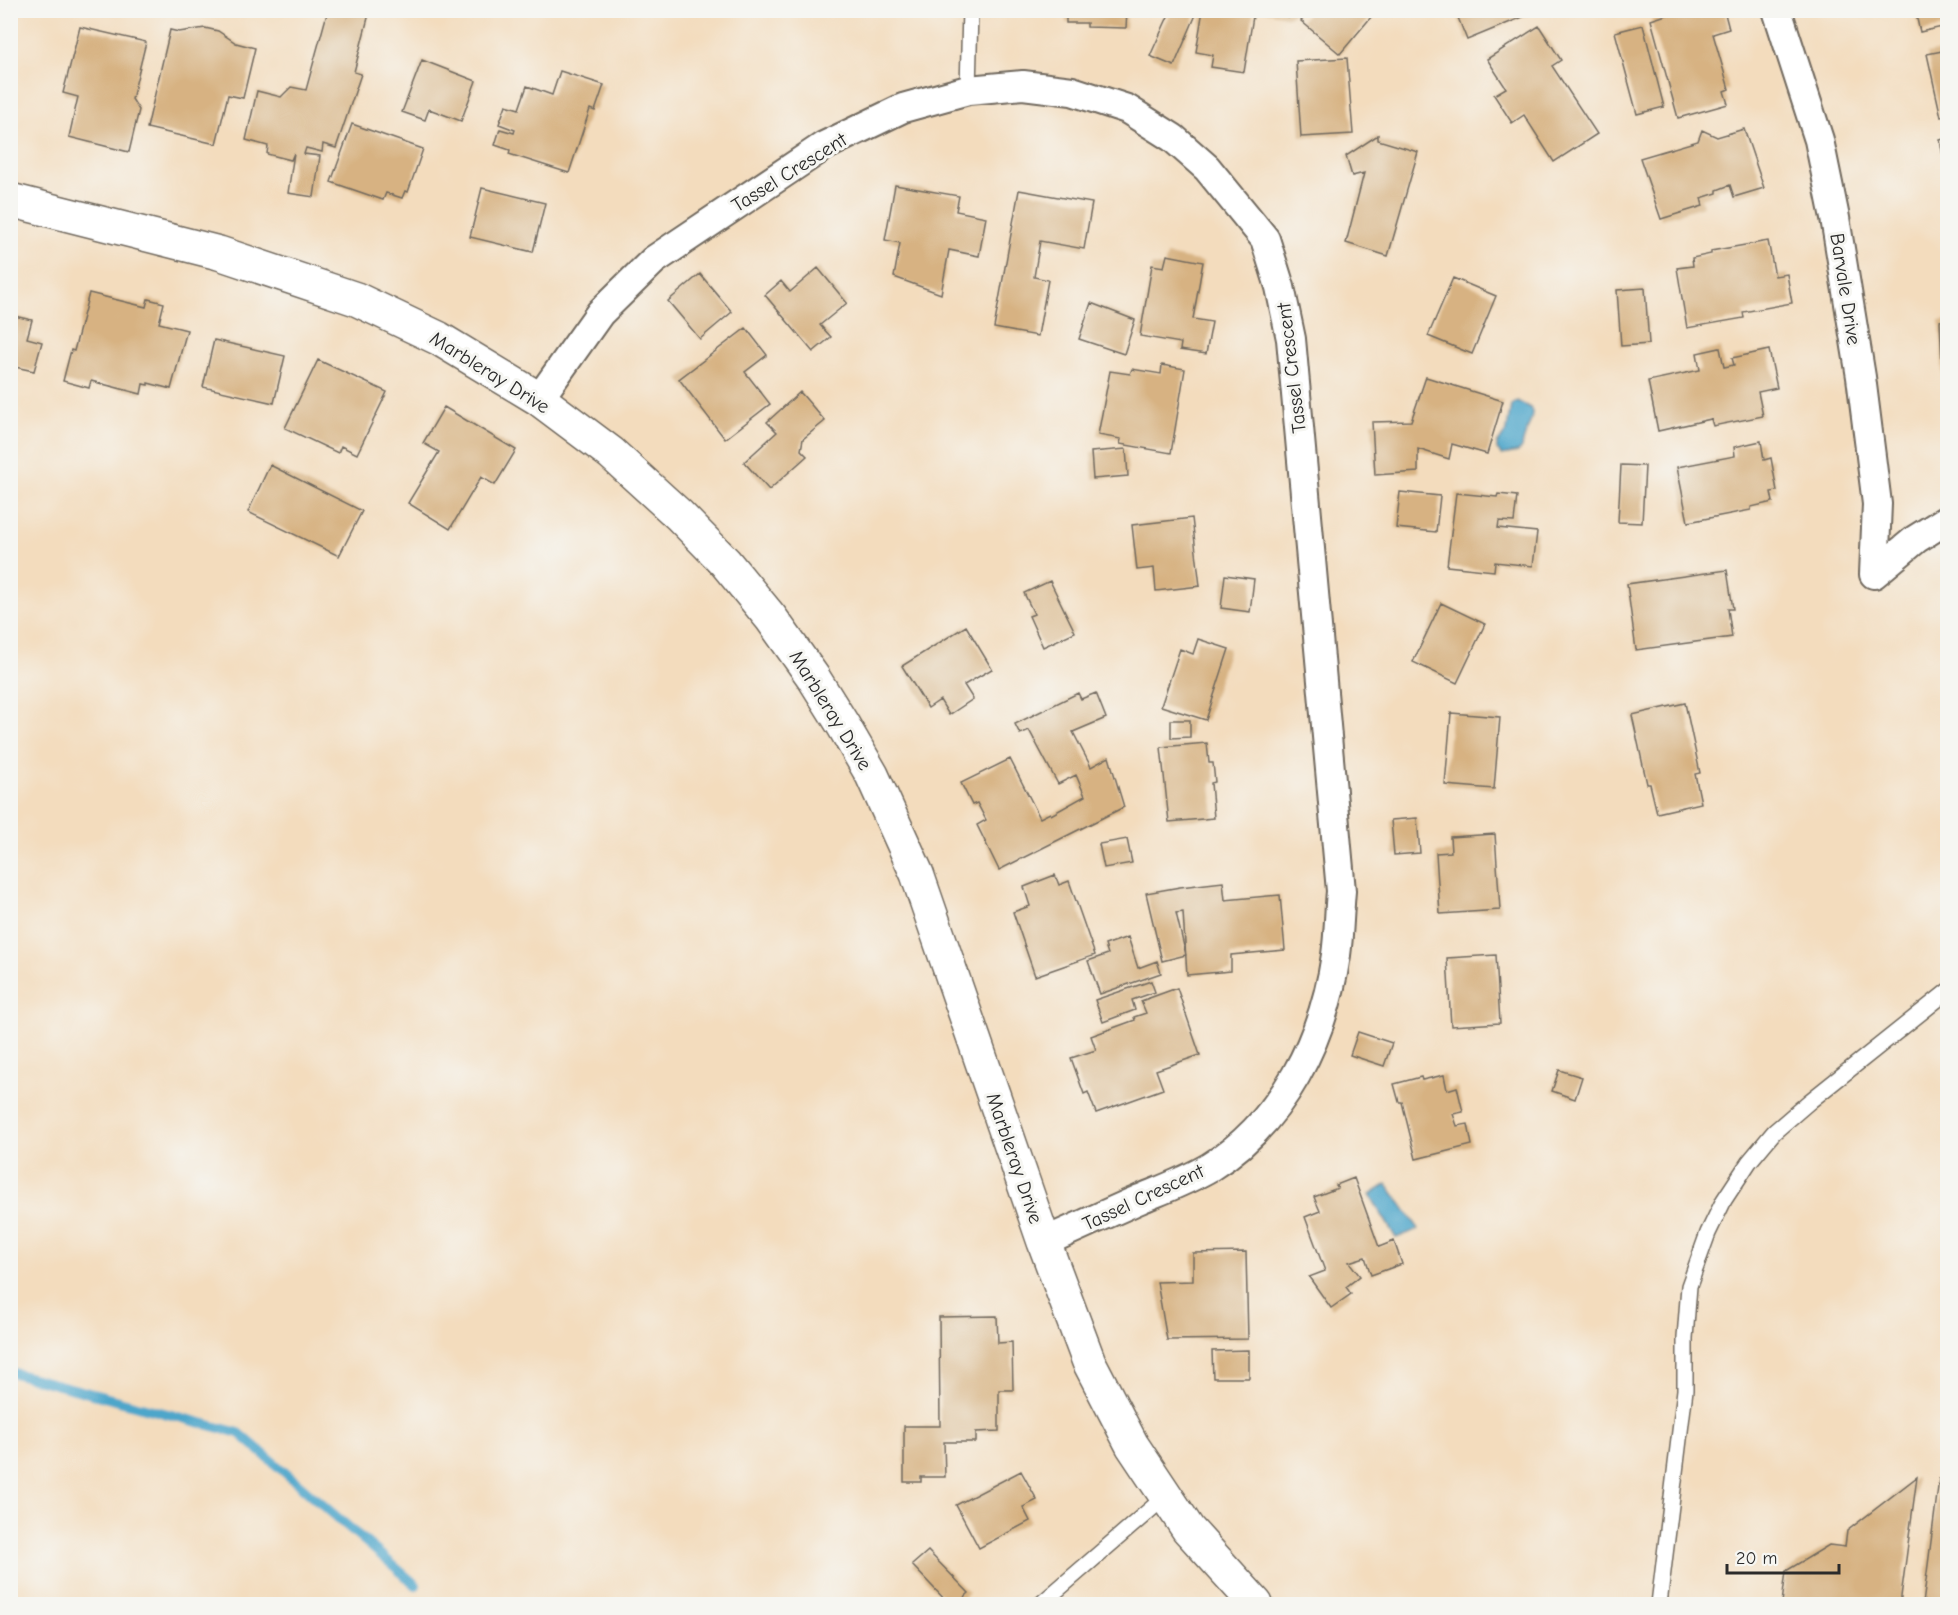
<svg xmlns="http://www.w3.org/2000/svg" width="1958" height="1615" font-family="'Comic Neue',sans-serif">
<rect width="100%" height="100%" fill="#f6f6f2"/>
<filter id="ink" filterUnits="userSpaceOnUse"><feTurbulence type="fractalNoise" baseFrequency=".0167" numOctaves="2"/><feDisplacementMap in="SourceGraphic" scale="12" xChannelSelector="R" yChannelSelector="G"/><feConvolveMatrix kernelMatrix="1 2 1 2 8 2 1 2 1" color-interpolation-filters="sRGB"/></filter>
<filter id="wash" filterUnits="userSpaceOnUse"><feTurbulence type="fractalNoise" baseFrequency=".008" numOctaves="4" result="noise"/><feDisplacementMap in="SourceGraphic" scale="24" xChannelSelector="R" yChannelSelector="G"/><feGaussianBlur stdDeviation="1.35" result="paint"/><feColorMatrix in="noise" values="0 0 0 0 0 0 0 0 0 0 0 0 0 0 0 0 0 1.4 0 .05"/><feComposite in="paint" operator="in"/></filter>
<g filter="url(#wash)">
<rect width="100%" height="100%" fill="#f3dcbd"/>
<path fill="#4da6ca" stroke="#3c687a" stroke-width="1.5" d="M1517 401 1532 409C1534 420 1523 434 1522 448L1518 452 1502 455 1497 450V444L1507 430 1511 405Z
M1387 1184 1419 1229 1396 1238 1370 1195Z"/>
<g fill="none" stroke-linecap="round" stroke-linejoin="round">
<path stroke="#4da6ca" stroke-width="10" d="M10 1372 239 1433 416 1585"/>
</g>
<g id="blocks">
<path fill="#d7b282" d="M328 10H370L354 72 361 74 336 148 323 144 322 152 306 148 304 154 320 156 314 197 288 193 294 153 291 160 267 154 268 146 246 140 257 91 281 97 291 87 306 90Z
M1066 10H1127L1126 28 1087 27V23H1066Z
M1171 10H1198L1174 66 1150 56Z
M1203 10H1254L1244 72 1211 67 1213 55 1196 52Z
M1260 10H1296L1289 17Z
M1311 10H1377L1340 54 1301 21Z
M1455 10H1529L1530 14 1467 40Z
M1681 10H1724L1729 29 1713 34 1729 89 1724 91 1728 104 1678 118 1651 20Z
M1915 10H1947V26L1920 32Z
M1643 25 1664 107 1637 114 1615 32Z
M1539 26 1561 60 1552 66 1597 134 1554 162 1524 115 1512 123 1494 95 1506 88 1487 59Z
M80 27 146 42 132 99 139 110 129 152 69 137 78 97 63 93Z
M205 28 218 31 236 43 255 48 243 98 228 95 216 144 147 128 170 30 179 32Z
M1947 50V115L1941 117 1927 54Z
M1347 58 1353 134 1301 137 1296 61Z
M422 60 476 81 461 121 429 109 425 120 402 112Z
M560 71 604 85 595 111 590 109 569 173 509 154 510 150 495 145 500 129 514 133 515 130 499 124 506 105 519 109 527 86 552 95Z
M352 124 423 149 408 192 405 191 402 198 386 193 383 200 331 182Z
M1744 129 1764 188 1734 197 1730 185 1717 190V193L1701 198 1703 206 1661 219 1640 158 1698 141 1702 130 1717 137Z
M1378 135V140L1418 152 1388 256 1346 243 1364 173 1352 176 1346 156Z
M1947 138V172H1946L1940 140Z
M895 185 959 196 956 211 986 217 979 256 949 250 941 294 894 277 900 243 885 240Z
M482 188 545 203 533 252 470 237Z
M1019 190 1092 203 1084 249 1040 241 1034 277 1048 280 1038 336 994 328Z
M1768 241 1775 276 1787 274 1792 303 1743 312 1744 318 1687 328 1677 268 1693 266 1692 258 1711 254V251Z
M1167 255 1203 262 1193 319 1212 322 1206 354 1180 350 1181 343 1140 336 1152 265 1164 267Z
M818 268 847 303 820 325 831 337 813 352 765 295 781 281 790 292Z
M700 274 732 312 700 339 668 301Z
M1453 278 1496 296 1472 354 1428 336Z
M1645 288 1649 344 1621 346 1617 290Z
M89 293 146 307 148 299 164 303 159 323 187 330 171 389 148 383V385L143 384 141 394 91 381 89 388 63 381 71 350 74 351Z
M1091 303 1135 320 1124 354 1079 339Z
M10 315 32 320 27 338 42 342 34 371 10 366Z
M1947 320V384L1943 385 1940 321Z
M746 328 767 355 745 372 770 404 725 439 679 379Z
M214 340 285 356 274 403 203 387Z
M1720 348 1724 367 1734 365 1732 358 1769 350 1777 388 1758 392 1763 416 1713 426 1711 419 1658 431 1648 381 1700 370 1697 353Z
M318 360 387 392 357 454 341 446 338 453 285 428Z
M1162 365 1185 369 1171 453 1120 444 1121 439 1098 435 1110 371 1130 374 1132 369 1161 374Z
M1426 377 1503 401 1487 454 1452 444 1449 459 1418 449V472L1375 475 1372 422 1411 421Z
M800 392 825 421 803 439 801 450 807 456 769 490 744 462 777 432 767 422Z
M444 407 516 450 495 485 481 477 450 529 408 503 439 452 423 443Z
M1761 441 1764 460 1771 458 1777 491 1771 492 1773 502 1751 507V510L1688 522 1677 467 1735 456 1734 447Z
M1126 449 1128 476 1093 479 1091 452Z
M270 465 362 511 339 556 248 512Z
M1621 465 1645 466 1642 523 1618 522Z
M1400 492 1440 496 1436 532 1396 528Z
M1456 493 1497 497 1498 494 1517 496 1514 522 1499 521 1498 528 1537 532 1533 566 1495 562 1494 571 1447 566Z
M1192 518 1200 586 1156 591 1154 568 1137 570 1132 525Z
M1727 570 1733 609H1728L1732 637 1636 650 1627 584Z
M1225 575 1254 579 1250 612 1221 608Z
M1050 581 1075 632 1043 647 1029 616 1034 614 1024 593Z
M1441 603 1485 624 1457 683 1413 662Z
M966 626 992 669 964 685 973 699 949 715 940 700 928 708 902 666Z
M1198 639 1229 649 1206 720 1161 706 1180 649 1193 654Z
M1078 693 1081 699 1096 693 1106 718 1073 732 1091 767 1109 757 1124 807 999 870 977 825 986 820 977 803 972 805 961 783 1010 759 1040 818 1050 813 1051 815 1085 796 1076 775 1058 784 1029 730 1020 734 1015 724Z
M1685 703 1700 773 1695 774 1701 803 1657 813 1650 784H1647L1632 715Z
M1451 713 1500 717 1494 789 1445 785Z
M1171 720H1190V737L1171 738Z
M1207 743 1209 763H1213L1215 782 1211 783 1214 818 1169 822 1161 747Z
M1417 818 1420 853 1394 855 1391 820Z
M1495 834 1500 910 1440 914 1436 853 1451 852 1450 837Z
M1127 839 1132 863 1104 868 1099 844Z
M1055 875 1059 885 1069 881 1095 955 1035 976 1013 912 1030 906 1024 887Z
M1223 882 1225 900 1280 895 1285 950 1231 955V971L1187 975 1183 912 1176 913 1186 955 1162 961 1146 893 1180 887Z
M1128 937 1138 968 1157 961 1161 973 1100 994 1088 961 1108 954 1105 945Z
M1496 955 1500 1023 1451 1026 1447 958Z
M1151 981 1155 992 1132 1000 1135 1010 1103 1022 1095 1000Z
M1177 988 1200 1055 1156 1070 1163 1089 1096 1113 1088 1092 1084 1094 1071 1058 1096 1050 1091 1036 1135 1020 1134 1017 1146 1013 1141 1001Z
M1358 1032 1392 1043 1384 1066 1350 1055Z
M1559 1070 1582 1077 1575 1099 1552 1091Z
M1444 1075 1447 1090 1457 1087 1463 1112 1453 1114 1457 1126 1468 1124 1472 1145 1416 1159 1402 1102H1399L1394 1084 1421 1077 1422 1080Z
M1354 1178 1379 1247 1394 1241 1402 1264 1371 1275 1365 1257 1349 1262 1360 1276 1346 1287 1351 1294 1331 1308 1309 1277 1325 1271 1305 1217 1320 1211 1314 1197 1338 1188 1336 1185Z
M1246 1252 1248 1339 1167 1340 1157 1282 1193 1281V1253Z
M997 1316 998 1343 1012 1342 1013 1390H999V1431L976 1432V1442H944L945 1477H921V1482H904V1426H940L939 1317Z
M1249 1350V1378H1213L1212 1351Z
M1021 1471 1037 1500 1023 1507 1030 1521 979 1548 956 1505Z
M1917 1477 1900 1604 1782 1603 1786 1571 1829 1545 1845 1547 1847 1531Z
M1939 1479 1947 1480V1604H1923Z
M928 1551 969 1593 957 1604H949L912 1565Z"/>
</g>
</g>
<g filter="url(#ink)">
<use href="#blocks" fill-opacity="0" stroke="#71695e" stroke-width="1.5"/>
<g fill="none" stroke-linecap="round" stroke-linejoin="round">
<g stroke="#71695e" stroke-width="18">
<path id="service" d="M968 90 970 10
M1041 1604 1166 1496
M1659 1604 1685 1390V1338L1689 1286 1708 1233 1724 1200 1749 1162 1774 1132 1810 1101 1948 991"/>
</g>
<g stroke="#71695e" stroke-width="32">
<path id="minor" d="M1777 10 1819 140 1835 218 1861 377 1877 504 1874 574
M539 399 600 313 654 260 824 146 903 108 968 90 1023 85 1072 91 1127 109 1173 138 1207 168 1265 239 1280 287 1291 339 1341 891C1339 912 1339 934 1336 955 1324 1038 1283 1122 1210 1167 1188 1180 1164 1189 1140 1199 1108 1213 1076 1228 1044 1242
M1874 574 1916 539 1948 519"/>
</g>
<g stroke="#71695e" stroke-width="36">
<path id="tertiary" d="M10 200 219 253 356 299 438 338 539 399 611 453 679 515 725 562 771 618 813 677 843 725 872 775 917 874 1044 1242 1089 1362 1132 1445 1188 1529 1256 1604"/>
</g>
<use href="#service" stroke="#fff" stroke-width="15"/>
<use href="#minor" stroke="#fff" stroke-width="28"/>
<use href="#tertiary" stroke="#fff" stroke-width="33"/>
</g>
</g>
<g text-anchor="middle" stroke-width="6" stroke-linejoin="round" paint-order="stroke">
<g font-size="20" fill="#2b2b2b" stroke="#f6f6f2">
<text transform="translate(789 172) rotate(-32)" y="7">Tassel Crescent</text>
<text transform="translate(1846 289) rotate(81)" y="7">Barvale Drive</text>
<text transform="translate(1291 368) rotate(-97)" y="7">Tassel Crescent</text>
<text transform="translate(490 372) rotate(32)" y="7">Marbleray Drive</text>
<text transform="translate(831 710) rotate(58)" y="7">Marbleray Drive</text>
<text transform="translate(1015 1158) rotate(71)" y="7">Marbleray Drive</text>
<text transform="translate(1143 1197) rotate(-25)" y="7">Tassel Crescent</text>
</g>
</g>
<rect width="1958" height="1615" fill="none" stroke="#f6f6f2" stroke-width="36"/>
<path d="M1727 1564v9h112v-9" fill="none" stroke="#2b2b2b" stroke-width="3"/>
<text x="1736" y="1564" font-size="18" fill="#2b2b2b" stroke="#f6f6f2" stroke-width="4.5" paint-order="stroke">20 m</text>
</svg>
